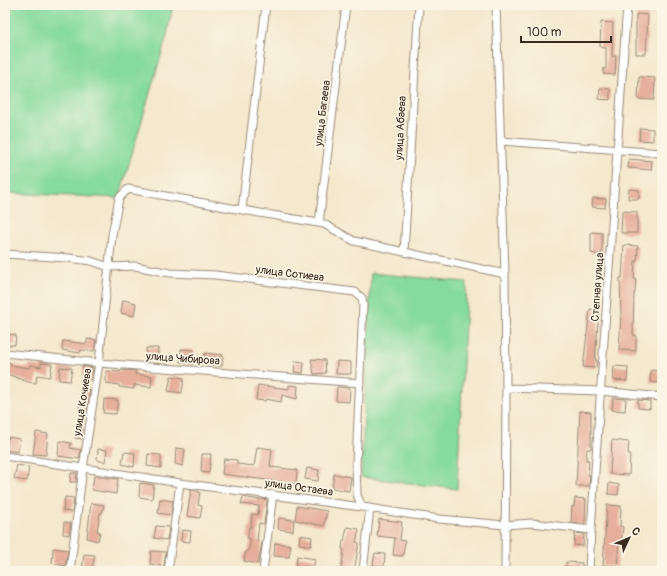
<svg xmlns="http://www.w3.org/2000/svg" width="667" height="576" font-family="Pangolin,sans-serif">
<rect width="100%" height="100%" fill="#fcf5e5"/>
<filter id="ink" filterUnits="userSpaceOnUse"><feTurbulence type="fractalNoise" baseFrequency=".025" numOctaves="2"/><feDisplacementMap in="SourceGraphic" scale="8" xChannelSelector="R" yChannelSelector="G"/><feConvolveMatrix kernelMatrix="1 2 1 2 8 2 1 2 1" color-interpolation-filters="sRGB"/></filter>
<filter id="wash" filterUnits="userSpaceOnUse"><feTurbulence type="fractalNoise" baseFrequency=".012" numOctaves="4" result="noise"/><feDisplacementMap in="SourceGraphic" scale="16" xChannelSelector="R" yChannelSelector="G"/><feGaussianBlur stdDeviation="0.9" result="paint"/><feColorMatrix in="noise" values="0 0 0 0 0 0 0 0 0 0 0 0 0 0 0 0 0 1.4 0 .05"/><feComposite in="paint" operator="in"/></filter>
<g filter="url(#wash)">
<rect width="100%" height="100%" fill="#f4e8cd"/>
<path fill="#85da9d" stroke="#60825e" d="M5 5H173L167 35 119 198 5 193Z
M371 273 467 282 457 489 361 477Z"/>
<g id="blocks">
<path fill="#e6af9c" d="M636 14 648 15 646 54H636Z
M601 22 613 23 612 56H616L615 75 603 74 604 68 606 69V48L600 47Z
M639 77 655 78 654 100 638 99Z
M600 88 610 89V100L599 99Z
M640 128 653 129V141L639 140Z
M629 159 652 161 651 170 628 168Z
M629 189 639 190V199H628Z
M593 198 606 199 605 208 592 207Z
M622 211 637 212V233H621Z
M591 232 602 233V255L591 253Z
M624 245 638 246 637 261H635L634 279H636L635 293H634L633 335H636V351L619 350 621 315 620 278H622Z
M123 300 136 303 134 316 121 313Z
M590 309 599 310 595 360H597L596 368 583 367Z
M5 334 16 335 15 345H5Z
M87 339 96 340 94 351 81 350 80 353 62 350 63 341 87 344Z
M146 348H158V360L146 359Z
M181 349 194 350 193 364 180 362Z
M205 353 223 355 222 366 204 364Z
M311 359 325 360 326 373 314 374Z
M5 361 11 363 10 365 29 368 30 365 41 367V363L52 364 50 377 37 375 36 383 28 382 7 374 5 377Z
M295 361 304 362 303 373 294 372Z
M337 361 351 362V374H336Z
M83 366 93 368 91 380 83 379Z
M614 366 628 367 627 381 613 380Z
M60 367 72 368 70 381 59 380Z
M121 370 136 371 135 374 152 376 151 387 134 385V389L119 387V385L106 383V371L120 372Z
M651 370 662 371 661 383 650 382Z
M171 376 184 378 182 393 168 391Z
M258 385 289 389V385L298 386 297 399 282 395 281 402 266 399 265 401 256 400Z
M337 387 350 388 349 402 336 401Z
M81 388 90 390 87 411 79 409Z
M613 398 626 399 625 411 612 410Z
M104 399 118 400 116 414 103 413Z
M638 400 650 401V409L638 408Z
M580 411 591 412V449H587L586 460H589L588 475H590L589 486H576Z
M76 427 83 428 82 439 75 438Z
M36 432 48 434 46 455 33 454Z
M8 437 20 439 18 452 6 450Z
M612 440 629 442 628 454H630L629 475 610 474Z
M59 441 71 443 70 448 81 450 79 459 58 456Z
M257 447 272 449 270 467 297 470 296 484 222 474 224 459 237 460V464L254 466Z
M176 448 185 449 183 466 175 464Z
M98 449 107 450 105 462 97 460Z
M124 452 135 453 134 467 122 464Z
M148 454 161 455V468L147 466Z
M202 454H211L209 473 201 472Z
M17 465 29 467 27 481 14 479Z
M307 468 319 470 318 481 305 479Z
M71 473H77L76 482H70Z
M334 474 351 477 349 491 332 488Z
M94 476 118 479 116 494 92 490Z
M140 483 154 485 152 499 139 497Z
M609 483 619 485 618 495 608 494Z
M191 490 200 492 198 505 202 506 200 518 187 516Z
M65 497 74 498 72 512 63 511Z
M243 497 260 500 261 499 267 500 264 524 259 523 257 541 262 542 258 564 244 561 246 551 248 552 251 539H247L249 527H251L252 514 258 515 259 506 241 504Z
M575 498 586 499 585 524 571 523 572 506 574 507Z
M160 499 173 501 171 515 158 513Z
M91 503 104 505 102 513H100L97 531 100 532 98 541 87 538Z
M607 505 621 506 620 526 623 527 621 543H619L617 567 603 565Z
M297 506 327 511 324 526 295 520Z
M279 518 294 520 293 531 278 529Z
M379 519 402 522 400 540 405 541 403 556 393 555 395 538 377 536Z
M64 522 71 523 69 535 63 534Z
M156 526 169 527 167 540 154 538Z
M347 527 359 529 356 542 359 543 354 571H341L344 550 342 549 343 540 344 541Z
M182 530 191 531 190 542 181 541Z
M575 533 584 534 583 546 574 545Z
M300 535 312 537 311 546 299 544Z
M275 543 291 545 289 557 274 556Z
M53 548 68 550 65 566 52 563Z
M151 551 166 552 164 566 150 564Z
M375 553 385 554 384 567 373 565Z
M84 554 95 555 91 571H82Z
M297 556 315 559 313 571 295 570Z
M566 562 582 563V571H566Z"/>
</g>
</g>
<g filter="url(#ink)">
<use href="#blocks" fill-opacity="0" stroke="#988976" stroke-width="1"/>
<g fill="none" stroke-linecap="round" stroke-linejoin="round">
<g stroke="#988976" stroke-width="9">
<path id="minor" d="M496 5 505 274 506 388 505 571
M501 141 662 153
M242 210 266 5
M319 223 346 5
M404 252 419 5
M5 254 69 258 91 261 109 267 135 266 170 273 215 275 355 292 362 298 363 305 356 464 357 495 362 507
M5 353 99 363 360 383
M506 388 601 391 662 397
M5 456 180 483 362 507 439 519 505 525 532 523 591 530
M70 571 83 468 99 363 112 235 119 198 128 189 231 208 324 224 354 241 505 274
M168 571 180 483
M263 571 273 494
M363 571 370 508
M589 571 591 530 627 5"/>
</g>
<use href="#minor" stroke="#fff" stroke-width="7"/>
</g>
</g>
<g text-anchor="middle" stroke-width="3.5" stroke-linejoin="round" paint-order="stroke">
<g font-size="11" fill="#3b2a1e" stroke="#fcf5e5">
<text transform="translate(322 113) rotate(-83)" y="4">улица Багаева</text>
<text transform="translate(400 128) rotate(-87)" y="4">улица Абаева</text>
<text transform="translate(290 273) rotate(7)" y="4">улица Сотиева</text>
<text transform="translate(597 287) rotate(-86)" y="4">Степная улица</text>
<text transform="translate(183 358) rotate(4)" y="4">улица Чибирова</text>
<text transform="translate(82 402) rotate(-81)" y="4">улица Кочиева</text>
<text transform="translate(299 487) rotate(8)" y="4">улица Остаева</text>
</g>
</g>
<rect width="667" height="576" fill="none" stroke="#fcf5e5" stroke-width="20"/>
<g transform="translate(629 538) rotate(46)" stroke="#fcf5e5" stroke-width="3" paint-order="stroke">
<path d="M0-3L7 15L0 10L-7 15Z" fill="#3b2a1e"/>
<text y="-6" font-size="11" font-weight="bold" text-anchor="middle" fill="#3b2a1e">С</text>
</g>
<path d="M521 36v6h90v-6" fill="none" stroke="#3b2a1e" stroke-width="2"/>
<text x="527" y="36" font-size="12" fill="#3b2a1e" stroke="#fcf5e5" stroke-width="3" paint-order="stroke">100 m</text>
</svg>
